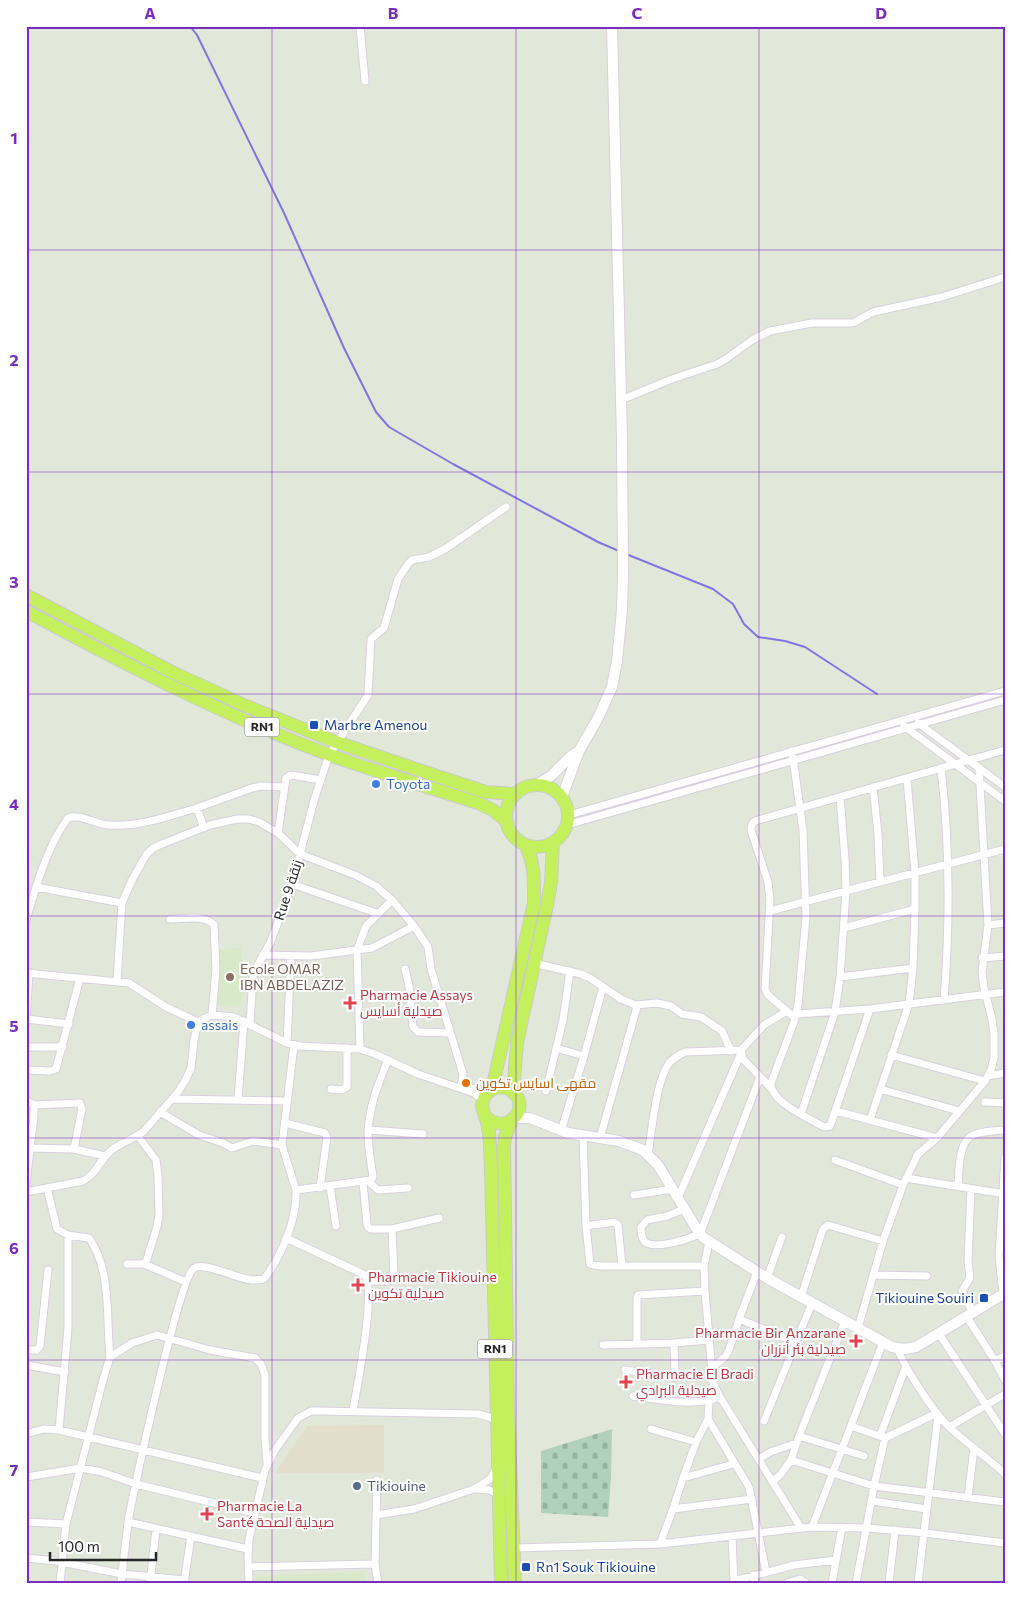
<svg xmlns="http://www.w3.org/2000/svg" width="1031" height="1609" font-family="Commissioner,Cairo,sans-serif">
<defs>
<pattern id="cemetery-stones" width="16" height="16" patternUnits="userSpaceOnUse" patternTransform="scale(1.25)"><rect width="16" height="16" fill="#b2d1bd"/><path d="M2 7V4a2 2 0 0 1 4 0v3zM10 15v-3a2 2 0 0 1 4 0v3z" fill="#99b3a2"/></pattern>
</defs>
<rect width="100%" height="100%" fill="#e2e8d9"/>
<path fill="#d8e9ca" d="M241 948V1006L218 1005V950Z
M365 1572V1583H256V1576Z"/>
<path fill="#e3decc" d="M384 1425V1473H275L307 1426Z"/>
<path fill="url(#cemetery-stones)" d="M612 1429 611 1478 608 1517 541 1513V1451Z"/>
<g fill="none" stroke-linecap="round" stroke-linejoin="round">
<path stroke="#8274e3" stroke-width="2" d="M190 26 197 35 284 213 344 348 376 412 389 427 453 464 598 542 619 551
M626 554 713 589 733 604 744 624 758 637 785 641 805 647 877 694"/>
<g stroke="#dacfdf" stroke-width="9">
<path id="street" d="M360 26 365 81
M621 400 672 379 717 364 726 359 752 340 770 331 812 323H853L873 312 942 297 1005 277
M918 723 1005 787
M904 726 1005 801
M792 751 803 830 806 917 798 1005 794 1022 771 1083C770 1102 810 1119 824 1127L830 1126 870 1009
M941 768C950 846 950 922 944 1000
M873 787 878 834 880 882
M197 808 252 788 261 786 284 787
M569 815 1005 691
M567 825 1005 700
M278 833 286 778 291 775 321 780
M292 884 379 914
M36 887 122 903
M770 911 1005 849
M170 919C184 919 205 914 214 925L216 969 212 1015
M26 920C36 887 47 846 68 818 80 813 96 825 109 825 140 827 168 816 197 808L204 828
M988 925 1005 923
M844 928 915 909
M263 955 311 956 372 948 414 926
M982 958 1005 956
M533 963 581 974 590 978 621 999 633 1004 637 1007 600 1138
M405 969 409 986 413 1027 418 1032 450 1033
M26 973 129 983 166 1007 198 1022
M840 977 913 968
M117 981 122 903 132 880 146 855 153 848 162 844 210 825 237 819H249L259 822 278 833 300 854 355 875 376 886 392 900 414 926 428 947 431 969 463 1074 461 1088
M635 1005 657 1003 671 1006 682 1014 701 1017 722 1031 731 1051
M796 1014 870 1009 1005 992
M795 1018 768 995 765 989 770 900 768 882 751 830 752 824 755 821 1005 750
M26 1019 69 1024
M26 1022 29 973
M250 1024 253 976 256 968 271 941 292 884 315 797 329 755 368 695 371 639 384 628 398 579 408 564 412 560 429 557 445 549 506 507
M287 1043 291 956
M26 1047H63
M556 1048 584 1056
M360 1049 357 950 366 926 392 900
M891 1055 985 1081
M26 1070 50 1071 56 1069 80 978
M988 1076 1005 1073
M466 1088 491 1090
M771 1088 743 1059 741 1050 764 1025 787 1011
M331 1089 341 1090 347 1087V1048
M880 1089 959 1111
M546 1091 563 1020 570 971
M172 1099 287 1101
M238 1099 244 1021
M26 1100 34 1105V1115L26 1183
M985 1102 1005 1103
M34 1105 80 1103 82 1109 74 1149
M836 1111 937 1138
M160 1112 199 1135 223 1143 232 1148 253 1141 282 1145
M801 1114 835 1012 840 977 846 891 845 859 840 797
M870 1120 909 1004 913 968 915 909V873L907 778
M285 1123 325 1133 327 1137 320 1188
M369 1130 423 1134
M561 1131 584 1056 603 987
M583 1136 586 1226 590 1264 600 1266H704
M27 1148 74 1149 105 1156
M648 1154C652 1131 656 1081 669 1063 674 1058 679 1055 685 1052L741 1050
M835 1160 903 1185
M906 1178 1005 1194
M368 1181 378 1190 408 1188
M363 1182 367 1224 368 1227 371 1229H392L439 1218
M330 1186 336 1226
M958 1186C959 1173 958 1141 973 1135 982 1131 995 1131 1005 1130
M47 1188 57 1229 68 1235 89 1238C112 1270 106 1320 110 1357
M971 1189 968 1261 970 1278 962 1291 973 1313
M296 1190 371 1180 373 1177C371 1162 368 1148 368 1133 369 1107 378 1084 388 1060
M26 1192 83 1181C98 1173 100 1158 113 1149 123 1142 134 1139 144 1131L178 1092 186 1079 191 1068 194 1040 198 1022 203 1019 212 1015 234 1017 287 1043 300 1046 360 1049 375 1054 418 1074 474 1093 483 1100
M634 1195 673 1189
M678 1198 741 1053
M684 1209 667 1216 647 1220 641 1227C641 1232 641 1238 645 1242 656 1250 688 1239 700 1234L760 1077
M586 1226 614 1222 618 1225 622 1266
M286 1238 365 1275C376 1294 357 1386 353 1411
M709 1242 704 1266 705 1291 713 1383 720 1397 801 1528
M127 1264H141L146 1262 157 1227 159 1215 158 1176 156 1160 138 1136
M144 1264 186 1282
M873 1275 927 1276
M767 1278 782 1237
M367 1281H390L394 1277 392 1229
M1003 1294 999 1256 1005 1158
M801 1297 823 1229 828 1225 883 1241
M967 1317 995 1361 1005 1380
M739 1319 796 1342
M858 1328 883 1241 903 1185 918 1154 937 1138 985 1081 991 1070 994 1058V1033L992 1019 984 988 982 972 988 925 979 768
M939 1334 1005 1434
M637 1344V1298L638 1295 705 1291
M603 1345 674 1343 709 1340
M897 1348C906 1370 932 1410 948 1426 966 1443 987 1457 1005 1474
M26 1350H37L40 1346 48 1270
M995 1361 1005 1356
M26 1365 65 1372
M712 1368 725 1357 729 1350 739 1319 757 1272
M625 1370 674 1377 675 1374 674 1343
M633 1396C661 1400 693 1407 720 1397
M708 1419 749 1487 766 1572
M764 1421 812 1303
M851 1426 885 1438 937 1413
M949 1427 1005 1394
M651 1429 696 1442
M59 1430 68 1328V1235
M26 1434 43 1429 59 1430 262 1478
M799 1436 864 1456
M880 1436 906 1366
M759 1459 770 1452 797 1443
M791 1460 874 1486 1005 1502
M26 1477 81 1468 102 1472 136 1484 255 1513
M683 1478 733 1464
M377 1480 375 1564 378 1583
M773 1481 781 1474 791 1460 799 1436 845 1321
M477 1489 489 1490 499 1494
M968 1497 974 1448
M872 1501 927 1509
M673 1509 752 1499
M376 1515 414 1509 474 1489 490 1479 496 1469
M26 1522 66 1524
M812 1527 883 1342
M732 1536 734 1583
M660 1544 673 1509 683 1478 696 1442 708 1419 709 1401
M515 1548 660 1544 812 1527 867 1528 925 1533 1005 1543
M248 1549 128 1522C134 1490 179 1278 194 1268 204 1261 239 1280 253 1280 257 1280 261 1279 264 1279 282 1255 297 1220 296 1190L282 1145 294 1045
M26 1558 56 1561 122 1574 185 1580
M248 1567 375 1564
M753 1575 755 1583
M734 1581 794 1565 836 1560
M60 1583 66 1524 103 1380 110 1357 132 1343 157 1335 210 1350 255 1358 261 1364 265 1375V1438L267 1463
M121 1583 128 1522
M150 1583 156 1529
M184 1583 191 1536
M249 1583 248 1557 249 1539 265 1470 275 1450 298 1418 311 1411H319L478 1414 489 1417 497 1421
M787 1583 800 1579 806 1583
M832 1583 842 1527
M856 1583 874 1486 885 1438
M889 1583 895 1530
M918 1583 938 1416"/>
</g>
<g stroke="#dacfdf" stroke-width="12">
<path id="secondary" d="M536 785 551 776 570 757 579 751
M562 797 579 751 598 718 612 687 617 661 622 610 623 575 622 440 612 26
M514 1118H530L568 1133 619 1141 643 1150 658 1165 698 1231 704 1238 767 1278 892 1347 904 1349 916 1347 1005 1293"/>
</g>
<g stroke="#cbcbcb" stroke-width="14">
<path id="highway" d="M26 595 172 672 244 705 336 742 437 776 486 792 516 794
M26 611C125 664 225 716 330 755 379 773 429 787 478 803L493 810 506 821
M506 816a31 31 0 1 1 62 0a31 31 0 1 1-62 0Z
M492 1089 534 903C534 883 535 864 526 846
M513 1092 517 1043 547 905 551 882 553 843
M485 1116C505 1137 532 1109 513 1092 508 1088 502 1086 496 1088 489 1090 485 1094 483 1101 481 1107 483 1110 485 1116 491 1132 490 1152 491 1169L501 1583
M512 1120 505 1137 504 1146 508 1410 515 1583"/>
</g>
<use href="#street" stroke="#fff" stroke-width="7"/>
<use href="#secondary" stroke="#fff" stroke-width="10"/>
<use href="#highway" stroke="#c5f05d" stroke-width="12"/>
</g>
<path fill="none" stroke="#7b2cbf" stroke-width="1" stroke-opacity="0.55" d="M272 26V1583M516 26V1583M759 26V1583M26 250H1005M26 472H1005M26 694H1005M26 916H1005M26 1138H1005M26 1360H1005"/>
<g fill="#1a4fb4" stroke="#fff" stroke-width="2">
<rect x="309" y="720" width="10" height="10" rx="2.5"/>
<rect x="979" y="1293" width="10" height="10" rx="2.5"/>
<rect x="521" y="1562" width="10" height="10" rx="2.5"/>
</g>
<g fill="#3f7fe0" stroke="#fff" stroke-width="2">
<circle cx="376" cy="784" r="5"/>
<circle cx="191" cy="1025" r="5"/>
</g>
<circle fill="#8d6e63" stroke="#fff" stroke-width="2" cx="230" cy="977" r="5"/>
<g fill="#e0444e" stroke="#fff" stroke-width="2">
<path d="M347.5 995.5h5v5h5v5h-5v5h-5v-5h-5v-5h5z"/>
<path d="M355.5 1277.5h5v5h5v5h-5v5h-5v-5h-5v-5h5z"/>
<path d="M853.5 1333.5h5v5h5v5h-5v5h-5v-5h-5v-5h5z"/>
<path d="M623.5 1374.5h5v5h5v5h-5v5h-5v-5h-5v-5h5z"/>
<path d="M204.5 1506.5h5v5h5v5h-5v5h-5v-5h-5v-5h5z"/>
</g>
<circle fill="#e8710a" stroke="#fff" stroke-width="2" cx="466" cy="1083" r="5"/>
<circle fill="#5c6f8a" stroke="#fff" stroke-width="2" cx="357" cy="1486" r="5"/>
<g text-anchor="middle" stroke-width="4" stroke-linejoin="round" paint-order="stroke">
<g fill="#fff" stroke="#686868" stroke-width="1">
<rect x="244.5" y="717.5" width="35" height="19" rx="4"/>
<rect x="477.5" y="1339.5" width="35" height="19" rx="4"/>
</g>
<g font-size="12" font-weight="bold" fill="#272727">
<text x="262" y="731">RN1</text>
<text x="495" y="1353">RN1</text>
</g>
<g font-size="14" fill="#164399" stroke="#fff" text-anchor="start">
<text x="324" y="730">Marbre Amenou</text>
<text x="974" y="1303" text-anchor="end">Tikiouine Souiri</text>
<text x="536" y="1572">Rn1 Souk Tikiouine</text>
</g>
<g font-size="14" fill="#366cbe" stroke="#fff" text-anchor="start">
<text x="386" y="789">Toyota</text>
<text x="201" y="1030">assais</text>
</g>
<g font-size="14" fill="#272727" stroke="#fff">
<text transform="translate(288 890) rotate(-72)" y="5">Rue 9 زنقة</text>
</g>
<g font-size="14" fill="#785e54" stroke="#fff" text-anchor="start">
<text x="240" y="974">Ecole OMAR<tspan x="240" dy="16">IBN ABDELAZIZ</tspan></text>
</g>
<g font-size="14" fill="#be3a42" stroke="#fff" text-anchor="start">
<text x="360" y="1000">Pharmacie Assays<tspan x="360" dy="16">صيدلية أسايس</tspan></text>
<text x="368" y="1282">Pharmacie Tikiouine<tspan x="368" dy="16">صيدلية تكوين</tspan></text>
<text x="846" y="1338" text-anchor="end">Pharmacie Bir Anzarane<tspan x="846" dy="16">صيدلية بئر أنزران</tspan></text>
<text x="636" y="1379">Pharmacie El Bradi<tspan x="636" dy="16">صيدلية البرادي</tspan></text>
<text x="217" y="1511">Pharmacie La<tspan x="217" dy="16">Santé صيدلية الصحة</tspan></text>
</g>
<g font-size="14" fill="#c56008" stroke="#fff" text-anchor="start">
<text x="476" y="1088">مقهى اسايس تكوين</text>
</g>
<g font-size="14" fill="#4e5e75" stroke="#fff" text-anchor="start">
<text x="367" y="1491">Tikiouine</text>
</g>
</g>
<rect width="1031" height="1609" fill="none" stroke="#ffffff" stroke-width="55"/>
<path d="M50 1552v8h106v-8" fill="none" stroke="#272727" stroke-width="2.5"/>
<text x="58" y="1552" font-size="15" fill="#272727" stroke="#ffffff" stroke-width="4" paint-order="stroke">100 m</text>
<rect x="28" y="28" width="976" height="1554" fill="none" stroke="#7b2cbf" stroke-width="2"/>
<g font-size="16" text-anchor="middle" font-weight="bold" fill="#7b2cbf">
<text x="150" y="19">A</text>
<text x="393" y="19">B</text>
<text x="637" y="19">C</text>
<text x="881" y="19">D</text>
<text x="14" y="144">1</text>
<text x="14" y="366">2</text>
<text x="14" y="588">3</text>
<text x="14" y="810">4</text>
<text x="14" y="1032">5</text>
<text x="14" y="1254">6</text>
<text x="14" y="1476">7</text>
</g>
</svg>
